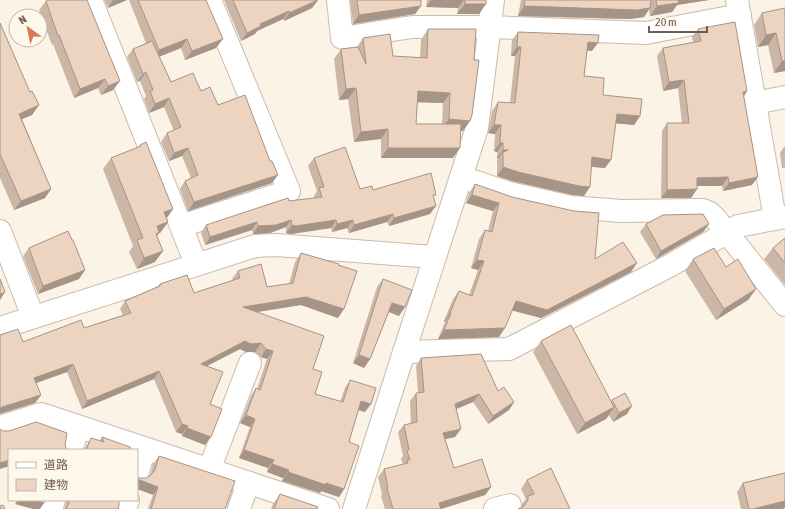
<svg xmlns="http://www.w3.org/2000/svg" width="785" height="509" font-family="'Asap Condensed','Noto Sans JP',sans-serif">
<rect width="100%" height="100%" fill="#faf3e6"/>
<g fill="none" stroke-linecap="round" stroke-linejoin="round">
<g stroke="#cbbbad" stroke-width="24">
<path id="minor" d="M91 0 196 264
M338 0 342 38 412 27H490L646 33 740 15
M737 0 775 219
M755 103 785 97
M461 177 509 193 571 207 621 211 703 210 710 213 715 218 785 305
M181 226 289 191 210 0
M0 231 33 317
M404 352 509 349 671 265 738 226 785 217
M0 427 41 414 328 509
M71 450 79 427
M209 470 250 363
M137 474 145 449
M51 509 54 500
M125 509 128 500
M239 509 248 483
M495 509 510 505"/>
</g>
<g stroke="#cbbbad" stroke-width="24">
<path id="tertiary" d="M0 328 255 246 276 245 434 257
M354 509 404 352 477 128 493 0"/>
</g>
<use href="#minor" stroke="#fff" stroke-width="22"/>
<use href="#tertiary" stroke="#fff" stroke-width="22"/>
</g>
<path fill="#ccb6a5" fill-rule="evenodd" d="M104 0H127L108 8Z
M129 0H206L216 48 185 60 181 48 159 57 171 82 201 91 218 105 272 183 188 211 180 189 185 181 191 178 182 156 169 161 161 142 167 133 174 131 164 107 149 113 144 99 146 96 140 81 137 82 127 57 133 49 146 43Z
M224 0H318L312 8 284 21 283 19 257 31 255 34 241 41Z
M350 0H421V6L415 14 353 24Z
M427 0H486L479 14H457L458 8 426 7Z
M521 0H709L677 5 672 12 650 16 649 9 644 17 630 19 518 16Z
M46 1 113 90 101 95 98 88 74 98 53 44 52 45 39 10Z
M785 8V71L774 73 768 45 758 47 754 25 762 13Z
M0 23 30 92 39 105 32 115 22 119 51 189 45 198 14 210 0 178Z
M428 29 470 121 463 131H460L453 158H381V139L354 142 348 99 339 100 334 59 341 49 357 47 363 38 393 56 420 58 421 40ZM417 102 443 103 442 124H416Z
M698 29 744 97 752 185 723 191 722 186H697V189L691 198H661L662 131 667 123H682L678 88 663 91 657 56 663 48 693 42 692 37Z
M518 32 592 51H587L584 76 603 95 640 116 634 125 616 123 605 168 592 167 584 196 573 195 512 181 497 176V160L498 159 497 158V152L494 151 495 134 488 133 492 111 498 102 510 103 515 56H511L512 40Z
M140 145 173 209 167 218 168 222 160 233H159L157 236 155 262 137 269 129 252 133 246 103 169 111 158 138 147Z
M784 147H785V168H782L780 153Z
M314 158 360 189 373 190 433 198 430 214 389 226 387 222 349 233 347 228 332 232 331 228 291 234 286 233V227L270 233 253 234 252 230 205 245 201 233 206 225 289 201 314 198V196L317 191 308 166Z
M475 184 595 259 631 272 541 318 512 310 499 337 438 339 445 322 444 321 453 299 459 291 469 295 478 270 471 268 479 239 485 230 488 231 493 211 466 203 469 193Z
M646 224H709L703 232 656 259 640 232Z
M785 238V285L764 259 773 248Z
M29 248 85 270 79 279 38 294 23 256Z
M301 253 338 265V318L301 305 257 312 313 369 315 394 340 402 345 388 350 380 365 412 358 410 349 442 344 489 339 497 321 491 320 493 282 481 283 478 267 472 268 468 239 458 250 427 240 423 251 396 256 388 257 389 267 359 261 357 255 352H246L240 349 207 366 210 404 205 445 182 436V434L176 432 154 379 82 409 67 372 36 383 41 395 35 403 23 342 84 328 123 315 120 309 125 301 158 286 160 284 194 293 233 280 232 279 238 271 267 287 289 284 295 262Z
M693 259 726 267 756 289 748 300 716 320 685 271Z
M383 279 399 316 389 312 370 359 364 368 353 363 377 287Z
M541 341 611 401 627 414 613 422 609 415 606 419 577 434 533 352Z
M421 358 498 391 514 402 509 410 488 424 473 402 456 409 455 437 445 439 454 468 491 487 485 495 441 509H385L381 496 382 494 378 477 384 469 403 464 401 459 403 456 398 432 404 425 411 423 410 401 416 393H418L416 366Z
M102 437 132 450H84L91 438 99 441Z
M159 456 225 509H148L153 495 139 478H146L150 476 153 464Z
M785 473V508L782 509H741L737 492 743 483Z
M527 480 570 509 522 507V504L526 499 521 489Z
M280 494 317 509H271L273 504Z
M66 500H119L118 509H64L66 504Z"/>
<path fill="#a69486" d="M113 0H127L108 8Z
M318 0 312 8 284 21 289 13Z
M431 0H464L458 8 426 7Z
M675 0H709L677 5 672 12 650 16 657 6Z
M465 4H486L479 14H457Z
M421 6 415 14 353 24 359 15Z
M524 6 650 8 644 17 630 19 518 16Z
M289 11 283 19 257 31 255 34 241 41 247 33 260 24Z
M776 33 768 45 758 47 766 35Z
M187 39 181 48 153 59 159 50Z
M223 39 216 48 185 60 192 51Z
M588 42 598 43 592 51 582 50Z
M517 47H521L515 56H511Z
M782 61H785V71L774 73Z
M146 72 140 81 137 82 143 74Z
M105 79 98 88 74 98 80 89Z
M684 80 678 88 663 91 669 82Z
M120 81 113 90 101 95 108 86Z
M356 88 348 99 339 100 346 89Z
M418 91 450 93 443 103 410 102Z
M747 91 742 100 743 92Z
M169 98 164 107 149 113 155 104Z
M39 105 32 115 13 123 19 114Z
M617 114 640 116 634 125 611 123Z
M449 119 470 121 463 131 441 130Z
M494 125H501L495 134 488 133Z
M388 129 381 139 354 142 361 132Z
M500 143H503L497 152 494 151Z
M188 148 182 156 169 161 174 153Z
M388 148H460L453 158H381Z
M503 150H508L503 152 498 159 497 158Z
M592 157 611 160 605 168 586 166Z
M503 167 590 187 584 196 573 195 512 181 497 176Z
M278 175 272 183 188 211 194 202Z
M728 177 722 186H691L697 178Z
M758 177 752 185 723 191 729 183Z
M51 189 45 198 14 210 21 201Z
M697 189 691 198H661L667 190Z
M472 195 499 203 493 211 466 203Z
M436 206 430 214 389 226 394 218Z
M173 209 165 220 164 212Z
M393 214 387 222 349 233 354 225Z
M291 220 286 227 270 233 253 234 258 226Z
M336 220 331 228 291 234 286 233 292 225Z
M353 220 347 228 332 232 337 224Z
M168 222 160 233H159L152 244 157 226Z
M257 222 252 230 205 245 210 237Z
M709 224 703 232 656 259 661 251Z
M163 251 155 262 137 269 144 258Z
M477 260 484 261 478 270 471 268Z
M637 263 631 272 541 318 510 310 516 301Z
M85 270 79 279 38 294 43 286Z
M756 289 748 300 716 320 724 309Z
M5 292 0 300V294Z
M306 297 344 309 338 318 301 305 238 315 243 307Z
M392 303 405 307 399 316 387 311Z
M450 313H451L445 322 444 321Z
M505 328 499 337 438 339 444 330Z
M245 341 261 343 255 352H246L240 349 195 372 201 364Z
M266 349 273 351 267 359 261 357Z
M359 355 370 359 364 368 353 363Z
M73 364 67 372 28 386 34 378Z
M159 371 154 379 82 409 87 401Z
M479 394 473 402 449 412 455 404Z
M41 395 35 403 0 414V408L2 407Z
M361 401 371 404 365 412 355 409Z
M514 402 509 410 488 424 493 416Z
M632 406 627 414 613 422 619 413Z
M614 407 606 419 577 434 585 423Z
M246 415 255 419 250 427 240 423Z
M182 424 188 426 182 434 176 432Z
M187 428 211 437 205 445 182 436Z
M461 429 455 437 438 441 443 433Z
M244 450 274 460 268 468 239 458Z
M9 460V466L0 469V463Z
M272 464 289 470 283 478 267 472Z
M288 472 326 483 344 489 339 497 321 491 320 493 282 481Z
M137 479 158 487 153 495 137 489Z
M491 487 485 495 441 509H435L439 503Z
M18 500H36L44 503 40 509H33L15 504Z
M785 501V508L782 509H753Z"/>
<path fill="#edd4c0" stroke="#a69486" d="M48 0H87L120 81 108 86 105 79 80 89 59 35 58 36 46 1Z
M138 0H206L223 39 192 51 187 39 159 50Z
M233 0H318L289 13V11L260 24 261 26 247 33Z
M357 0H421V6L359 15Z
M465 0H486V4H465Z
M525 0H651L650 8 637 10 524 6Z
M656 0H678L679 3 657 6Z
M785 8V61H782L776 33 766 35 762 13Z
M735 22 747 91 743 92 758 177 729 183 728 177 697 178V189L667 190V123H689L684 80 669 82 663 48 701 41 698 29Z
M0 23 30 92 32 91 39 105 19 114 51 189 21 201 0 154Z
M428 29H476L474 60H479L472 115 470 121 449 119 450 93 418 91 416 124H461L460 148H388V129L361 132 356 88 346 89 341 49 358 47 366 64 363 38 390 34 393 56 427 58Z
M518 32 599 35 598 43 588 42 584 76 604 78 603 95 642 99 640 116 617 114 611 160 592 157 590 187 579 186 518 172 503 167V152L508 150H503V143H500L501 125H494L498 102 515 103 521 47H517Z
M152 41 171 82 193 73 201 91 210 87 218 105 245 95 270 161H272L278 175 194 202 185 181 198 175 188 148 174 153 167 133 181 127 169 98 155 104 150 91 153 90 146 72 143 74 133 49Z
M146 142 173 209 164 212 168 222 157 226 159 232 156 234 163 251 144 258 137 240 143 238 111 158 141 146 140 145Z
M345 147 360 189 372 186 373 190 431 173 436 195H433L436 206 394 218 393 214 354 225 353 220 337 224 336 220 296 226 292 225 291 220 276 225 258 226 257 222 210 237 206 225 288 198 289 201 322 197 319 188 324 187 314 158Z
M475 184 512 197 574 211 599 213 595 259 623 242 637 263 547 310 516 301 505 328 444 330 451 313H450L459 291 472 296 484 261 477 260 485 230 492 232 499 203 472 195Z
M703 214 709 224 661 251 646 224 663 215Z
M68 231 72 240H73L85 270 43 286 29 248Z
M785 238V263L773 248Z
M714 248 726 267 738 259 756 289 724 309 693 259Z
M301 253 339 264 338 265 357 271 344 309 306 297 243 307 324 336 313 369 322 372 315 394 343 402 350 380 376 388 371 404 361 401 349 442 359 446 344 489 326 483V485L288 472 289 470 272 464 274 460 244 450 255 419 246 415 256 388 260 390 273 351 266 349 261 343 251 344 245 341 201 364 223 372 210 404 222 409 211 437 187 428 188 426 182 424 159 371 87 401 73 364 34 378 41 395 2 407 0 408V335L18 329 23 342 81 320 84 328 131 313 125 301 160 286V284L187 275 194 293 240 278 238 271 261 264 267 287 293 283Z
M0 279 5 292 0 294Z
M383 279 412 290 405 307 392 303 370 359 359 355Z
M571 325 614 407 585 423 541 341Z
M481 354 498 391 504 387 514 402 493 416 479 394 455 404 461 429 443 433 454 468 482 459 491 487 439 503 441 509H393L387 488 388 487 384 469 408 463 407 460H410L407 451 409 450 404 425 417 422 416 393 424 392 421 358Z
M625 393 632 406 619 413 612 400Z
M36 422 67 433 65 445 67 450H9V460L0 463V429L3 431H9Z
M102 437 130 447 132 450H86L91 438 104 442Z
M159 456 235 481 225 509H151L158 487 137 479V476L139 478H146L151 475 155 470Z
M551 468 570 509H518L524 506 528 500V496L534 494 527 480Z
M785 473V501L753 509H749L743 483Z
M280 494 318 507 317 509H274Z
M36 500H45L44 503Z
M70 500H119V505L118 509H66L68 505Z
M3 505 5 509H0V506Z"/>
<rect x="8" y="449" width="130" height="52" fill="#fdf7ec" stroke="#c5b9ac"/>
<rect x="16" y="462" width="20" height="6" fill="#ffffff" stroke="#c5b9ac"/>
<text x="44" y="469" font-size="12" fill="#715b4d">道路</text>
<rect x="16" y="479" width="20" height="12" fill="#edd4c0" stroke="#c5b9ac"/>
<text x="44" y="489" font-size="12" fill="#715b4d">建物</text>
<g transform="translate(28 28) rotate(327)"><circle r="19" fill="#fdf7ec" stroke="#c5b9ac"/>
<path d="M0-3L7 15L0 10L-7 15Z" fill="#d97956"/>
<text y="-6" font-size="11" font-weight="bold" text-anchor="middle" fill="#715b4d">N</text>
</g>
<path d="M649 26v6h58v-6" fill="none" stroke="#715b4d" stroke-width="2"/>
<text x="655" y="26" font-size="12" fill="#715b4d" stroke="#fdf7ec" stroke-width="3" paint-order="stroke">20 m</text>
</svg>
